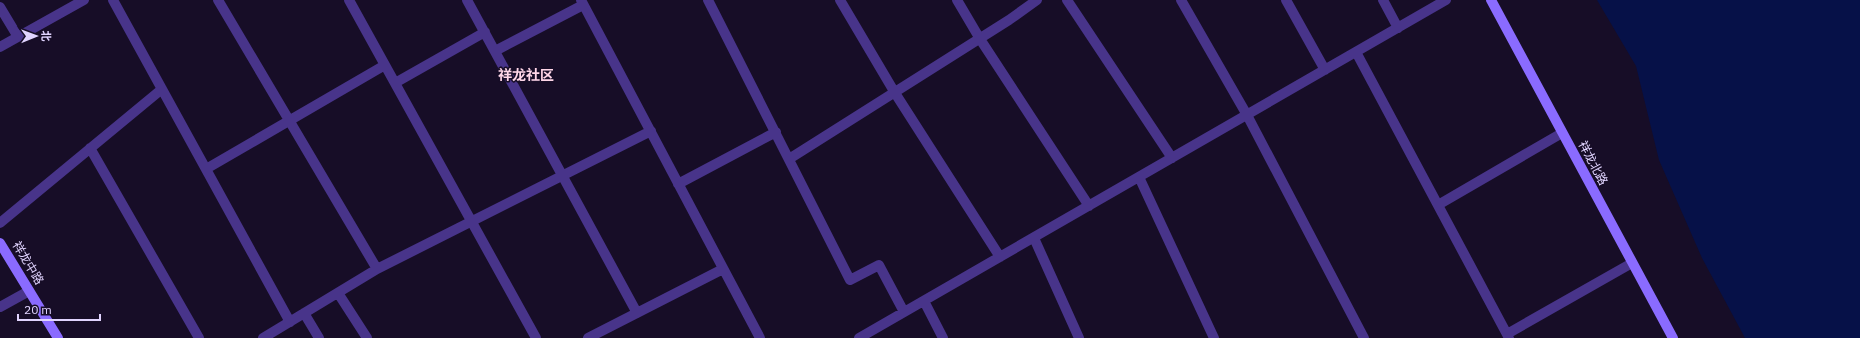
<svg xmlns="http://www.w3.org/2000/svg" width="1860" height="338" font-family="'IBM Plex Sans','Noto Sans SC',sans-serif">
<rect width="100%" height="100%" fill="#170d27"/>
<path fill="#061148" d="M1597 0H1860V338H1745L1702 258 1659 160 1636 66Z"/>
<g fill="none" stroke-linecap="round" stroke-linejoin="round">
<path stroke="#48348a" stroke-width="10" d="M113 0 290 322
M218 0 377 269
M349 0 536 338
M467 0 637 313
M581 0 760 338
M708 0 850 280 879 265 904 312
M840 0 895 93 1000 257
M957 0 980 39 1089 206
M1067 0 1172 158
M1181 0 1247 115 1364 338
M1286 0 1325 70
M1383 0 1398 28
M0 7 18 37
M0 47 84 0
M495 51 583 5
M1356 52 1509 338
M395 83 485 32
M90 148 199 338
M789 159 1009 20 1037 0
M206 169 385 65
M1139 177 1214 338
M678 184 776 132
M1438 205 1562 133
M0 223 162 89
M1034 238 1079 338
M338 293 367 338
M924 301 943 338
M0 307 29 291
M304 313 319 338
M1507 334 1632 263
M263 338 377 269 651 131
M588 338 723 269
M859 338 1446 0"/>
<path stroke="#8a6bff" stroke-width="10" d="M1491 0 1673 338
M0 243 58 338"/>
</g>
<g text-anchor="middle" stroke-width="3" stroke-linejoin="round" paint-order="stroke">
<g font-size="12" fill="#e1d4ff" stroke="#170d27">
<text transform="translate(1593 163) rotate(62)" y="4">祥龙北路</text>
<text transform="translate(28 263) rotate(59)" y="4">祥龙中路</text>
</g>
<g font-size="14" font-weight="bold" fill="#ffd6e8" stroke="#170d27">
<text x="526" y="80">祥龙社区</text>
</g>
</g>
<g transform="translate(36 36) rotate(89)" stroke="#170d27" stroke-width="3" paint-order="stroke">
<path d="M0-3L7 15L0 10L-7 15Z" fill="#e1d4ff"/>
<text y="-6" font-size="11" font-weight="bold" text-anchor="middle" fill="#e1d4ff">北</text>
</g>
<path d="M18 314v6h82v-6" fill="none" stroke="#e1d4ff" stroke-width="2"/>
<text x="24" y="314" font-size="12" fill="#e1d4ff" stroke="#170d27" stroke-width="3" paint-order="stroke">20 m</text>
</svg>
